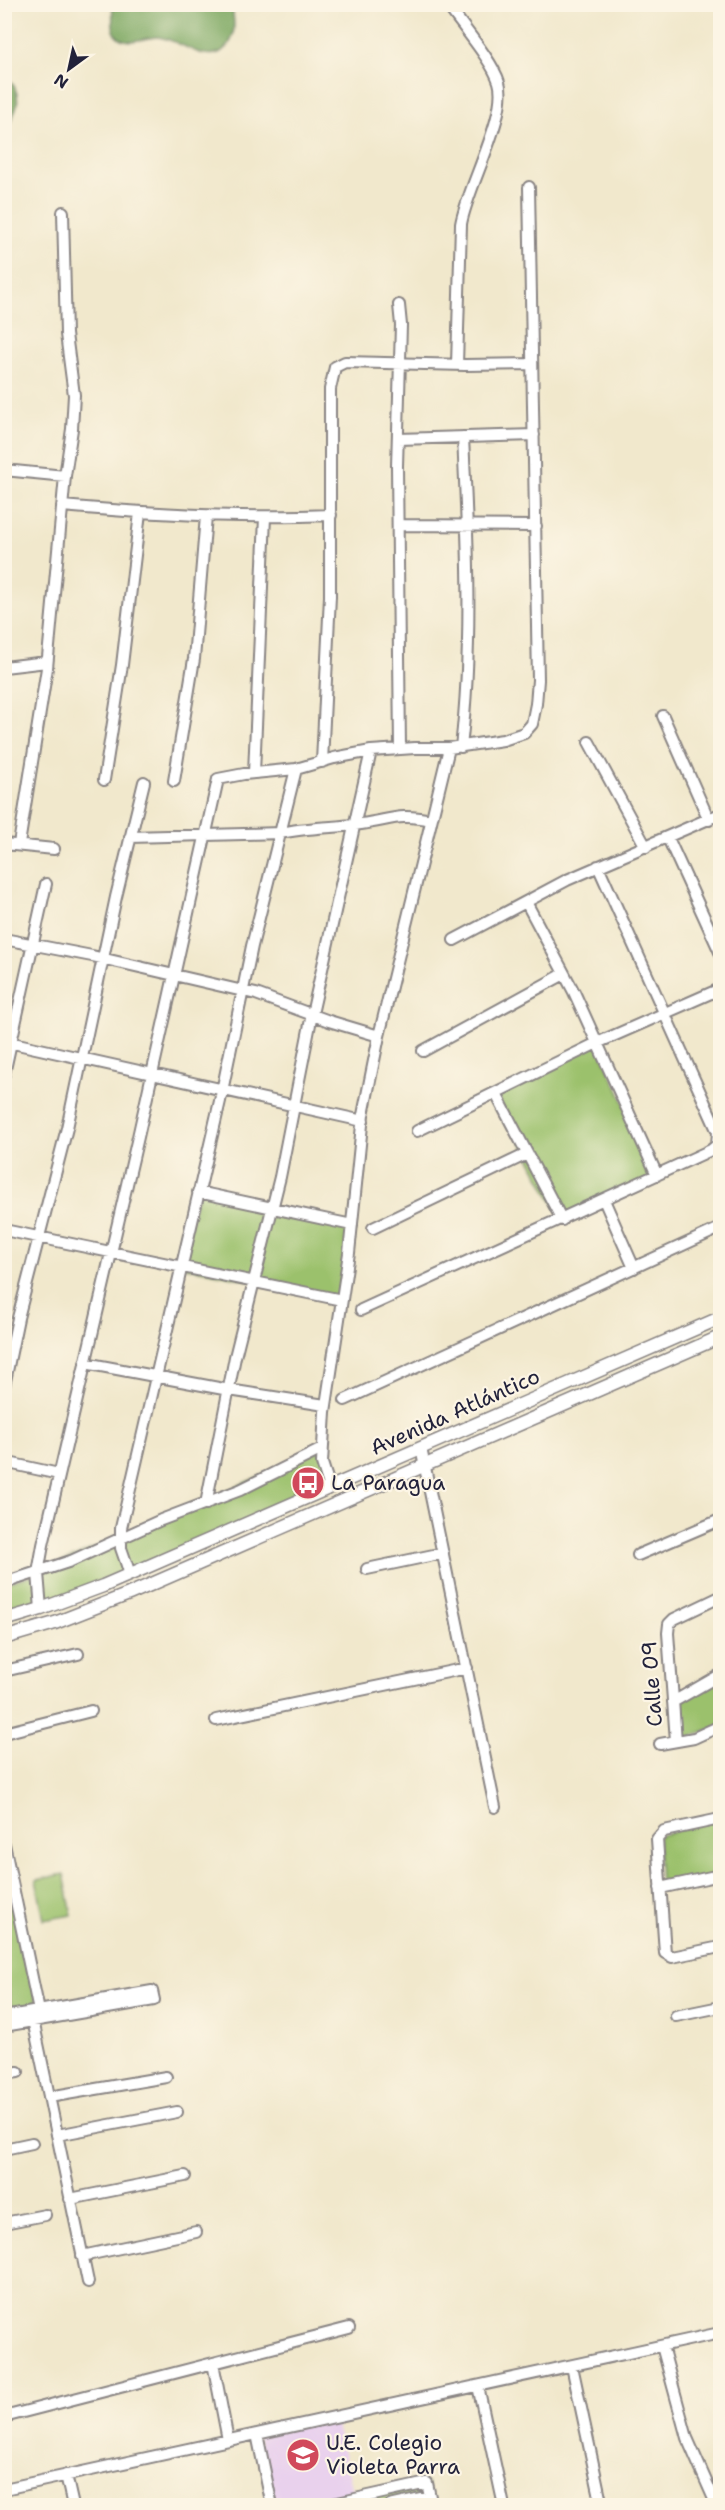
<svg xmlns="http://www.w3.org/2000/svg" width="725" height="2510" font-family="'Shantell Sans',sans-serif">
<rect width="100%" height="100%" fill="#fcf5e5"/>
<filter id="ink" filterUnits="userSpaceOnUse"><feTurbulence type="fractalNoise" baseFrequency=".0167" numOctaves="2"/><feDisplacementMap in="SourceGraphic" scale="12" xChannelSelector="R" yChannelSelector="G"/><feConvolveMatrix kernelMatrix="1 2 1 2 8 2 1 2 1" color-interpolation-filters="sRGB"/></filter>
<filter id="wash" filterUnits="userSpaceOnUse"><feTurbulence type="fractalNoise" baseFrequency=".008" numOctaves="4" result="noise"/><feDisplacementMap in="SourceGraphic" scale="24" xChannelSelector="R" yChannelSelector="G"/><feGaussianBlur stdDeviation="1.35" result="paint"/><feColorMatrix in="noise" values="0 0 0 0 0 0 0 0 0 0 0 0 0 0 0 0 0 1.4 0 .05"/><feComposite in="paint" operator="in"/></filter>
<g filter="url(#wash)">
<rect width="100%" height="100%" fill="#f1e8cc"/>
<path fill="#e9d1ed" d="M335,2417L355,2499L324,2505H272L257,2434Z"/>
<path fill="#9bc16c" stroke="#5e7254" stroke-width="1.5" d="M597,1043L657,1175L562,1220L496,1094Z
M198,1192L352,1225L342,1300L181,1266Z
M322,1449L330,1488L5,1620V1583L30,1576Z
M720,1675V1726L676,1741L673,1702Z
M720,1819V1875L660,1888L658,1836Z
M64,1874L72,1915L44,1920L36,1880Z
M15,1894L39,2011L13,2015L5,1974L4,1896Z
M427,2483L430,2497L390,2505L324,2506Z"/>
<path fill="#7ca760" stroke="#4f644e" stroke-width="1.5" d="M112,5H232C234,20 238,40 222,51C202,64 179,38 157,37C146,37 127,46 117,36C110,28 114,14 112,5Z
M5,75C27,95 16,111 5,133Z"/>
</g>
<g filter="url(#ink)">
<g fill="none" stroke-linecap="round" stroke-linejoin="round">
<g stroke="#8a8584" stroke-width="14">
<path id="minor" d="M447,4C461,25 492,60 499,82C509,113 467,188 461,224L457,365
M399,305L401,325L397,466L400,748
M398,439L534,435
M4,470L65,476
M62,506C152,514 241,519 331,515
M398,525L536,526
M4,667L47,662
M663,716L709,820
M589,742L646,847
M461,747C473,644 468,540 463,437
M322,762L330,596V389L335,367L345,362L465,365L532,364
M254,773L265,517
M104,780L122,665L140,513
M174,781L194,659L206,516
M130,837L281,833C307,827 334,828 361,824C392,820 398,813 431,820
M668,838L720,952
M4,844L54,849
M19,844L47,668L65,476L72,429L74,395L66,334L63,212
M526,902L574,992L657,1175
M4,939L92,956L256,994L329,1021L379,1036
M454,940L567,880L720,814
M4,1041L363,1121
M423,1051L564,974
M4,1074L46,884
M496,1094L562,1220
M417,1131L597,1043L720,989
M198,1192L352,1225
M604,1200L634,1268
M373,1228L527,1154
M4,1230L342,1300
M361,1310L711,1150L717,1145L718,1132L598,866
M85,1363L229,1390L325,1405
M4,1386L18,1318L67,1128L116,897L144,782
M345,1400L720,1228
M421,1448L495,1807
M4,1462L59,1474
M330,1488L322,1463L325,1412L349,1253L363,1115L379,1036L449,748
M206,1504L235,1357L280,1177L312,1014L371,751
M638,1555L720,1520
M367,1569L443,1553
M130,1574L121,1548V1528L220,1101L252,946L296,769
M4,1583L71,1561L161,1520L240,1490L322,1449
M41,1609L38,1573L43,1545L138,1137L218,779L244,774L296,769L334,758L371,751L415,748H449L503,740L524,733L532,724L536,704L538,680L529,187
M4,1671L78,1654
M673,1702L720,1675
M216,1720L467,1668
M4,1733L91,1711
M676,1741L668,1633L669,1624L674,1619L720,1597
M660,1744L694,1738L720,1726
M720,1819L664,1831L657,1839L665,1953L672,1957L720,1947
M4,1844L40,2016
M660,1888L720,1875
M676,2016L720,2007
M4,2017L152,1991L154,2000L4,2026
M33,2020L88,2282
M4,2074L18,2072
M49,2097L166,2077
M57,2135L177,2112
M4,2149L32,2143
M70,2199L185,2176
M4,2223L45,2215
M82,2256L196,2232
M662,2346L687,2438L717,2506
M213,2363L228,2440
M572,2366L602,2506
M478,2386L504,2506
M4,2417L349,2328
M257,2434L272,2506
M66,2475L73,2506
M4,2489L720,2333
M324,2506L427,2483L430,2497L390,2506"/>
</g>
<g stroke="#8a8584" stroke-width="15">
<path id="tertiary" d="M4,1620L41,1609L103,1586L720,1318
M4,1638L55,1623L129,1594L720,1337"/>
</g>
<use href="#minor" stroke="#fff" stroke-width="10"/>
<use href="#tertiary" stroke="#fff" stroke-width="12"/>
</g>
</g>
<defs>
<g id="bus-disc" transform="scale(1.725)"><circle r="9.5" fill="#d1495b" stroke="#fcf5e5"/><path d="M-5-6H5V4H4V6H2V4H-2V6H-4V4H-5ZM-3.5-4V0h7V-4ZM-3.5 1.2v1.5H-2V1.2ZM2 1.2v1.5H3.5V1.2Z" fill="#fff"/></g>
<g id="school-disc" transform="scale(1.725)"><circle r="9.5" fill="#d1495b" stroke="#fcf5e5"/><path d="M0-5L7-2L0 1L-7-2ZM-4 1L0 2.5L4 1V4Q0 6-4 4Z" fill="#fff"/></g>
</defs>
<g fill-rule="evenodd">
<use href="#bus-disc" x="308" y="1483"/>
<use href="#school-disc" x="303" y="2455"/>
</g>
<g text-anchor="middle" stroke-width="4.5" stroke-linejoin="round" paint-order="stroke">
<g font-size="21" fill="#22223b" stroke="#fcf5e5">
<text transform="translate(455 1412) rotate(-24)" y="7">Avenida Atlántico</text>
<text transform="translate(652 1684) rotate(-94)" y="7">Calle 09</text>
</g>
<g font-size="21" fill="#22223b" stroke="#fcf5e5" text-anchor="start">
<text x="331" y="1490">La Paragua</text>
<text x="326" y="2450">U.E. Colegio<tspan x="326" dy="24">Violeta Parra</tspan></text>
</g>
</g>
<rect width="725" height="2510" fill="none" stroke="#fcf5e5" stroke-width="24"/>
<g transform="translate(69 69) rotate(213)" stroke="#fcf5e5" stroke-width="4.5" paint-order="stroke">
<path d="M0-4.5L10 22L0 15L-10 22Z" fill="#22223b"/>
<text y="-9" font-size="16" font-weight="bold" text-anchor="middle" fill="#22223b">N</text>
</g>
</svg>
